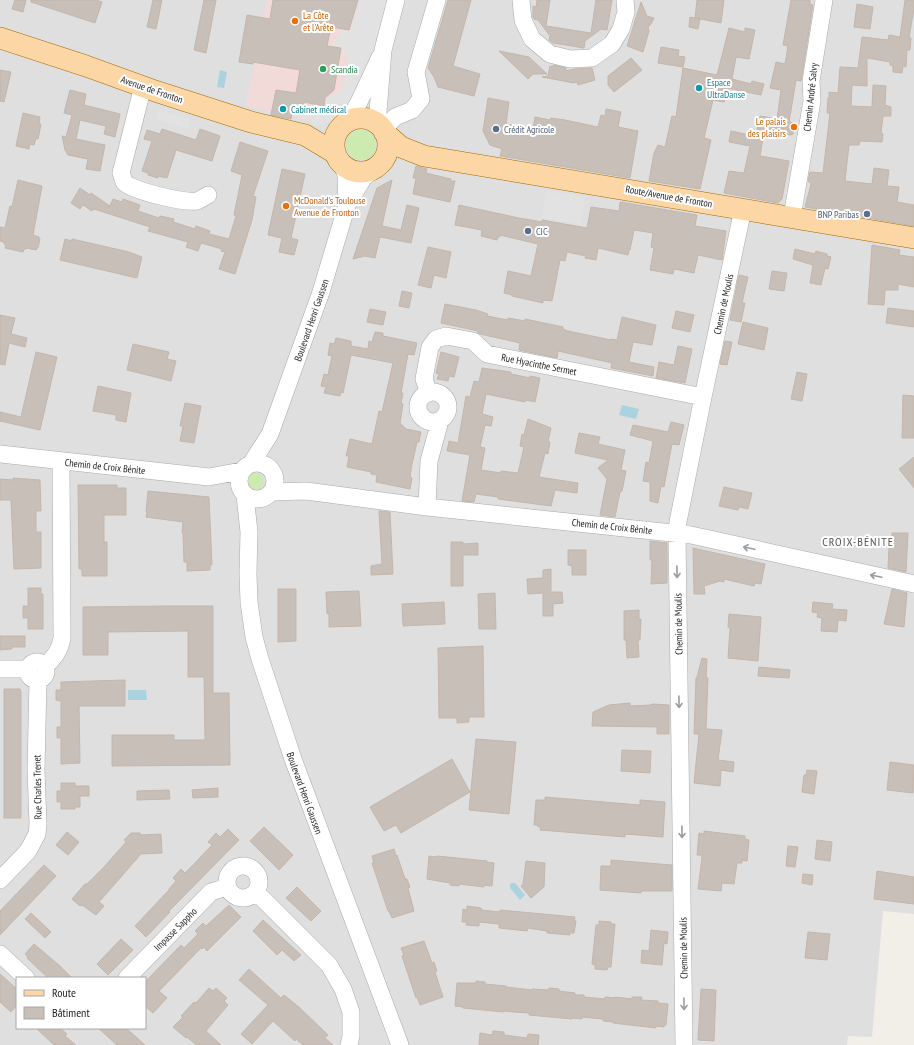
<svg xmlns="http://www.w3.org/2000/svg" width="914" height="1045" font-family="'PT Sans Narrow',sans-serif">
<rect width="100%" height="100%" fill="#f2efe9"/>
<path fill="#e0dfdf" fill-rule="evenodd" d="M0,0H914V914L883,911L872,1037L848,1036L847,1045H0ZM17,978H145V1028H17Z"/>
<path fill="#f2dad9" d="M267,0H388L375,54L323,124L246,106Z"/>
<path fill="#cdebb0" d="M346 145a15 15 0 1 1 30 0a15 15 0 1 1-30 0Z
M248 481a8 8 0 1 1 16 0a8 8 0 1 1-16 0Z"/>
<path fill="#e2e2e2" d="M359,0H386L373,54L357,91L339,119L325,125H314L308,119L294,113L295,105L304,106L307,104L325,107L327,96H334L342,90L349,57L342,56L343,47L331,45L341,35L339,30L351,31L354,15L356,13Z
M159,110L191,120L188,129L156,119Z
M546,191L585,197L580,224L542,218Z"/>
<path fill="#aad3df" d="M220,70L227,72L224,88L217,87Z
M622,405L639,409L636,419L619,415Z
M128,690H146L147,700H128Z
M511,883H515L525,895L520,900L510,888V885Z"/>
<path fill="#c7bfb8" stroke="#c4b6ab" d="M15,0H26L23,12L12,9Z
M31,0H96L102,2L95,23L31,2Z
M153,0H162L156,29L147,27Z
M204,0H216L206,53L194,50Z
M273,0H358L349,30L331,27L327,46L341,48L334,90L325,98L324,106L304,102V105L294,103L291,119L271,115L276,90L296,93L300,70L253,62V64L239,62L247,15L270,19Z
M448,0H471L453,66L480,74L474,96L438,87L434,77L428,68Z
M537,0H550L546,26L591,33L596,0H612L607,30L601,29L585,41L584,48L553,43L549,40L550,36L538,20L534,19L533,17V6L536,7Z
M697,0H724L721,23L695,18Z
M791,0H810V4L813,5L801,81L796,80L789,122L795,123L793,134L791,135L757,130L760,116L777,119L781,90L770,88L776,62L785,64L788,46L783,45Z
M905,0H914V8L909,38H911L910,50H907L906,67L903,66L902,73L893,72V66L890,65V62L867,58V86L852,85L851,106L872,107L873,85L886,86L885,105L891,107V116H883L881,133L883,134L882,142L860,141L859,145H849L845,181L872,184L874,168L889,170L887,186L899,187L897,202L914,205V226L805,207L811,184L808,181L810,172L823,173L830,113H827L828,98H829V92L838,93L840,67L858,68L862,37L888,40L889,35L900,37Z
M641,2L647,16L654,18L651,24L648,27L649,31L643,52L627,46Z
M857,4L873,7L870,29L854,27Z
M690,17L700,19L698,29L689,27Z
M729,28L745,32V28L755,30L749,59L736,57L732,79L751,84L752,81L764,84L761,95L727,88L724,102L713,100L704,138L711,140L700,189L649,181L654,153L658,145L665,147L672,116L676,117L683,68L717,75Z
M661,47L679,50L678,56L685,57L683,67L658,63Z
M499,51L529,57L547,74H533L528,79Z
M631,58L642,70L614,92L608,85V76Z
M553,65L566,68L565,71L575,69L592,68L595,80L578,85L577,82L574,83L542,77L548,76L550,66L553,67Z
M0,70L11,72L4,102L0,101Z
M70,90L86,94L84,105L120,114L115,137L104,134L106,126L80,120L76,139L105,145L100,171L86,169L88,159L68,155L65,150L62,136L66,137L72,115L64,113Z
M488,98L509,102L506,124L533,129L535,117L550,120L551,118L565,120L598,127L601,115L605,116L606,109L621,112L618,127L638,131L630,178L500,156L502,149L490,145L483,131Z
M23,113L40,117L39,124H41L38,139L36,138L34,145L30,144L29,149L16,146Z
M162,129L196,140L200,129L220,136L212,161L176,150L167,178L158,176V178L148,175V173L142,171L152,141L144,139L147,130L160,134Z
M731,131L763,138L760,156L789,161L782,199L778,203L724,193L729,171L744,173L750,146L729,142Z
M240,142L268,151L253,196L256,197L252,220L235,274L219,269L225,252L221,251L222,249L201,243L198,251L186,247L188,242L148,231L150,227L94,209L92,211L83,205L80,209L71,203L80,188L90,195L91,193L110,206L113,199L122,202L123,199L140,205L138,211L159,218L160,216L174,219L173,222L195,229L196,226L210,231L209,234L229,239L236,216L234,215L242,175L231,171Z
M416,166L427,169L426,173L451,179L450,181H455L450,202L413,194L416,178H413Z
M282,169L305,174L291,238L298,240L294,255L279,252L282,238L268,235Z
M18,180L42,186L33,235L39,237V239H40L38,248H37L36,250L27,248L26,249H24L23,252L5,248L6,245L4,244V242L0,241V227L5,228L10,206L12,207Z
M392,180L382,226L401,230L407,205L419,208L411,243L380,237L375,258L365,256L353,259L377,188Z
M620,202L697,215L695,226L726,231L722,260L698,255L694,273L674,269L673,274L650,270L654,248L651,247L653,233L634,230L630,250H629L628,255L598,248L596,260L585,258L586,256L567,252L565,261L560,260L552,301L543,300V303L512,296V295L504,293L508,271L531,276L538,244L500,235V237H498L497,240L481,236L482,230L455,225L459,205L519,218L542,222V220L587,228L591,207L619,211Z
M65,239L72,241V239L129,252L142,257L137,278L60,260Z
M872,245L900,250L899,255L914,257V287L898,284V290H885L884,305L868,304Z
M428,247L451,252L446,278L434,275L431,288L418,285Z
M795,249L815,254L816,251L827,254V256L831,257L828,269L825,268L821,285L810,283L813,265L793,259Z
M772,271L787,273L784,291L769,289Z
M739,275L748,277L742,303H745L741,322L730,320Z
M402,291L412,293L409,308L399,306Z
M445,304L476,310L488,314L487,316L508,320V318L525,321V319L558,326L563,327V329L568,331L611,340V339L617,340L622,317L656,325L652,345L633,342L629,362L654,367L653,376L611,368L612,363L558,351L557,358L519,350L520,343L480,334L478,333V331L441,323Z
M888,308L914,311V327L886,323Z
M370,309L386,312L383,325L367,322Z
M676,311L694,315L690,332L672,328Z
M0,315L15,318L11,334L27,338L25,347L9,343L5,365L0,364Z
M743,322L768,328L764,350L738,344Z
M375,332L383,333V336L417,343L414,355L408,354L401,393H403L401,403L403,404L400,423L406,429L421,432L419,442H417L412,464L410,477L412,478L410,489L376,482L377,475L371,474V472L347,467L349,456H346L350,439L372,444L379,411L382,412L393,363L351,355L343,393L341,392L340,396L324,393L326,387L321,386L324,374L328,375L332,356L328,355L330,343L334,344L336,338L351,341V346L368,349L369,341L372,342Z
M725,341L732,342L727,365L720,364Z
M133,344L169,352L167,359L176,361L171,381L127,370Z
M678,346L692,349L685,383L656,378L659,362L674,365Z
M36,352L57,357L40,430L0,421V412L21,417Z
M441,352L459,357L454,377L449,376L448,381L437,379L439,374L436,373Z
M482,368L511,372V374L530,378V376L540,378L535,402L526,400L525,402L486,394L482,414L493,417L491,426L485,425L480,447L485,448L481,470L501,473V471L518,473L524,447L520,446L522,434L524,435L528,419L551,428L548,442H550L548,454L545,453L539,477L578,483L577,493L555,490L551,506L498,499V497L476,494L474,502L462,501L470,455L447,451L449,441L458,443L466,396L470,397L474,381L479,382Z
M797,372L807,374L802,401L791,399Z
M98,386L131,393L126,422L116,420V415L93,411Z
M903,395L914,396V438H902Z
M185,403L201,406L194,443L180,441L183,426H180Z
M671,422L684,425L679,445L672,444L664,487L661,486L658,503L650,501V482L643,481L646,462L649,463L653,441L630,435L633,425L668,432Z
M579,433L600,437L598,444L625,450L621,470L626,471L622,491L620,492L615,517L600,515L607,479L598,468L608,460L575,453Z
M914,457V488L899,469Z
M13,478L40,480L41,511H36V532H41V568L14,569L11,500H0V479L13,480Z
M78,485H117V488H126V515H104V542H107V576H82V569H79Z
M724,487L752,493L748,509L739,507L738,510L719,506Z
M148,491L209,497L212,565H210V570L187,571V562H184L183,533H182L183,522L146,517L147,512H146Z
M379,511L390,512L393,574L371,575V566L382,564Z
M892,533H908L906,572L888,568L889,547L892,548Z
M650,541L667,543V583L651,584L652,560H650Z
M451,542H463V544L478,543V555H463V586H451Z
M693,548L765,564L761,584L755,583L754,586L724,579V582L720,581L704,586L705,594H694Z
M568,550H586V575H572V566L568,565Z
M551,569V592H562L563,603L553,604V616H543V593L528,594L527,579L543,578V570Z
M28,588H41V594H43V629H28V618H23V606H28Z
M278,589H296V641L278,642Z
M892,589L907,593L904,627L884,624Z
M359,591L361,626L329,627V613L327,614L326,592Z
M495,593L496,629H479L478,594Z
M444,602L445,624L403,626L402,604Z
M813,602L833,604L832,609L847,610L846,621L838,620L837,632L821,631L822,618L817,617L818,613L812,612Z
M165,606H213V693H229L230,765L112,766V735H174V740H205L204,677H188V631L108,632V655H83V607Z
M639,610V619H641L640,640H638L639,657L627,658L626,640H624V611Z
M729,614L761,617L758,661L728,658L730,628L728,627Z
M0,636H25V647H12V649L0,650Z
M483,646L484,717H469V722L457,723V718H439L438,648Z
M702,658L707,659L706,678H708L706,729L722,730L718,760L734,762L733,772L721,770L720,786L694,783L699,734H694L696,678L697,677Z
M759,667L790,670L789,678L758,676Z
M125,680V706H79L80,763L61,764V738H57V727H61V701L56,700V690H61V682Z
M4,689H20L21,692V818H4Z
M630,703V706L651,705L652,704L669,705V734H657V727L592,726L593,712L609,705Z
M476,739L516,742L509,814L469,810Z
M622,750L651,751L650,773L621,771Z
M452,759L470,792L401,833L396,825L384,831L370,807Z
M890,762L914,765L913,793L887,790Z
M807,770L817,771L814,794L802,792L804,775H806Z
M61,783H75V786H89V796H80V807H75V809H61V802H57V791H61Z
M218,788V797L193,798L192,790Z
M169,790L170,799L137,800V791Z
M545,797L640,805V800L665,802L663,837L625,834V837L540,830L541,827H538V825H534L536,800H545Z
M264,827L293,855L279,870L250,841Z
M228,829L239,840L169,911L170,912L146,937L135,926L169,890V889L176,881L173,878L181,869L185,873L193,865L212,845L208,842L216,833L220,837Z
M704,831L745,836V839L749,840L747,861L742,860V863H737L734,884L722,883L721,891L698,889L702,858L701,855H697L699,833L704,834Z
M67,832L79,842L68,855L56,845Z
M131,833H140L141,835L161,834L162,853L141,854L99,902L104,906L96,915L82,905L80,906L72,899L85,884H87L104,867L126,842L124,840Z
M817,840L832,842L830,861L815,859Z
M788,846L798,847L795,867L786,866Z
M394,849L396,856L397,855L405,879H407L410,887L408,888L414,911L392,918L389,911H388L372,863H374L372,856Z
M429,856L436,857L437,856L487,861V862L494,863L492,886L484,885V887L459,884V886L450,885V883L427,879Z
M611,860L672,865V891H641V893L600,890L601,866H611Z
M526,861L545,863L544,887L531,898L521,886L523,884Z
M44,865L56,876L0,935V911Z
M877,871L914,877V904L874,899Z
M803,874L813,875L812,885L802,883Z
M297,887L321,911L311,921L286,898Z
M229,905L241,917L207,951L204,947L202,949L201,948L159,991L167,998L153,1013L145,1006V982L181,945L184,948L198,934L195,931L203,923L206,926Z
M467,906L481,908V910L500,912V910L575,917L574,921H576L574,933H570V935L547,933V931L528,928L527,931L499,928V924L479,922V926L466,925L467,922H462L463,909L467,910Z
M31,913L51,932L45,938L25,919Z
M263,920L301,955L294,961L282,950L277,955L253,931Z
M599,921L611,922V924H615L611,967H608L607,970L595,969V965L592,964L596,925H599Z
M651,930L668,932L667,944L664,943L662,965L641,963L642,950L649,951Z
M808,932L830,934L827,960L805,958Z
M121,939L133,950L108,975L97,964Z
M424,941L432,963L434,962L437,971L435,972L443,997L420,1005L417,997L416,998L402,956L404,955L401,948Z
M34,944L60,966L72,978H48L27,958L28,957L25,954Z
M249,969L281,998L284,995L300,1008L328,1035L325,1038L333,1045H303L296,1039L295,1041L273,1021L252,1044L241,1034L268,1005L239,980Z
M0,974L17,989V1005L11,1012L0,1002Z
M476,981L485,982V984L506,986V987L532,990V989L549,990V988L559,989V991L575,993V995H584V997L605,999V997L615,998V997L632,999V997H642L641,1000L658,1001V1003L668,1004L666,1025H664V1027L656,1026V1028L613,1023V1022L603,1021V1019L582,1017V1019L573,1018L572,1019L529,1015V1013L513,1012L504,1011L503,1012L463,1008V1007L455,1006L457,983H476Z
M209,988L213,991L216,988L227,998L224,1001L228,1005L206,1031L221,1045H196L187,1037L186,1038L173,1027L183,1017L181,1016L194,1002L196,1003Z
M701,989L716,990L714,1041L698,1040Z
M36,1028H60L67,1034L65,1036L76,1045H54Z
M98,1028H126L145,1045H117Z
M493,1031L504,1032V1035L527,1038L528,1034L539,1035L538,1045H479L480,1033L492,1035Z"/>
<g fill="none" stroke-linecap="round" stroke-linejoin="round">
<g stroke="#a9a9a9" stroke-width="18">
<path id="minor" d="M521,0L523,20L532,39L550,54L570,59L592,58L612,44L621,29L626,12L625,0
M143,86L121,173C122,175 123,179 124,182C132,191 184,203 197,201C200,200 204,197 208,195
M421,99L416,72L437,0
M347,123L359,102L380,57
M377,124L383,50L396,0
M383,130L395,117L412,110L421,99
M342,165L346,174L347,204
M792,217L812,101L811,81L824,0
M418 407a15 15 0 1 1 30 0a15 15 0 1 1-30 0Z
M429,393L424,379L430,347L436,339L446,336L473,341L487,354L703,397
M0,454L209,477L241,471
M239 481a18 18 0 1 1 36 0a18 18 0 1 1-36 0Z
M251,464L270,434L321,292L347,205L364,177L373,170
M272,492L306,491L427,507L691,535L914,584
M245,495L249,532L248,574L249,602L254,637L260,659L293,759L400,1045
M427,507L429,461L440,421
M28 671a9 9 0 1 1 18 0a9 9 0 1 1-18 0Z
M45,667C54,657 60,651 62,638L61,461
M0,669H29
M227 882a16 16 0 1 1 32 0a16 16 0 1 1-32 0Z
M0,880L28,851L37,834L38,824L36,770L38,680
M256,892L329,965L343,989L351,1012V1036L349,1045
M0,954L26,978
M127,978L211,892L227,887
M684,1045L677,533L678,522L703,397L743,209"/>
</g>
<g stroke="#a06b00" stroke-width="22">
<path id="major" d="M0,38L86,66L155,91L251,122L305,135L335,153
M334 145a27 27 0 1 1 54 0a27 27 0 1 1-54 0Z
M384,132L401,147L424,156L914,238"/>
</g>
<use href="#minor" stroke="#fff" stroke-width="17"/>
<use href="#major" stroke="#fcd6a4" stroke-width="21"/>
</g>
<defs><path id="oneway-shaft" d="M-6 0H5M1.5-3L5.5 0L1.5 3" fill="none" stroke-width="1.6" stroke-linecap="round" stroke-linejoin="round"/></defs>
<g stroke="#9c9c9c">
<use href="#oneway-shaft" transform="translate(749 548) rotate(-168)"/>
<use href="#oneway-shaft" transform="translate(677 572) rotate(89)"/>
<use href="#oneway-shaft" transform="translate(876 576) rotate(-168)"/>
<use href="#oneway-shaft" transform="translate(679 702) rotate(89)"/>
<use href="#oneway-shaft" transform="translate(682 832) rotate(89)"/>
<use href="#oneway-shaft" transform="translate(684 1004) rotate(89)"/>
</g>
<g fill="#e8710a" stroke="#fff" stroke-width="1.5">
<circle cx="295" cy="21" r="4"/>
<circle cx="794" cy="127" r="4"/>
<circle cx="286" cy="206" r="4"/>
</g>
<circle fill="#2e9e5b" stroke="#fff" stroke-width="1.5" cx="323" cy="69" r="4"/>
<g fill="#0f9aa8" stroke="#fff" stroke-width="1.5">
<circle cx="699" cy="88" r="4"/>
<circle cx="283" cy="109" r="4"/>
</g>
<g fill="#5c6f8a" stroke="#fff" stroke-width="1.5">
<circle cx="496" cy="129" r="4"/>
<circle cx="867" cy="214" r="4"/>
<circle cx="528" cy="231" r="4"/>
</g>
<g text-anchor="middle" stroke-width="4" stroke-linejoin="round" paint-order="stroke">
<g font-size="10" fill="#c56008" stroke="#fff" text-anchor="start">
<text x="303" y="19">La Côte<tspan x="303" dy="12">et l'Arête</tspan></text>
<text x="786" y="125" text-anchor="end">Le palais<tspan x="786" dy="12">des plaisirs</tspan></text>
<text x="294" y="204">McDonald's Toulouse<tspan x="294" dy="12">Avenue de Fronton</tspan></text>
</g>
<g font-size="10" fill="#27864d" stroke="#fff" text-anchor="start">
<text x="331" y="73">Scandia</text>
</g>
<g font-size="10" fill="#0d838f" stroke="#fff" text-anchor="start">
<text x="707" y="86">Espace<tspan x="707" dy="12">UltraDanse</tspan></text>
<text x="291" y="113">Cabinet médical</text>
</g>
<g font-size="10" fill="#222" stroke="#fff">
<text transform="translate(152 89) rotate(19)" y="4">Avenue de Fronton</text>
<text transform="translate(810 97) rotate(-84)" y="4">Chemin André Salvy</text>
<text transform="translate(669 196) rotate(10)" y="4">Route/Avenue de Fronton</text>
<text transform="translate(723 304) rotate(-78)" y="4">Chemin de Moulis</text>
<text transform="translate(311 320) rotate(-71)" y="4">Boulevard Henri Gaussen</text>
<text transform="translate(539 364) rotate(11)" y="4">Rue Hyacinthe Sermet</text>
<text transform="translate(105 466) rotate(6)" y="4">Chemin de Croix Bénite</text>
<text transform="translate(612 526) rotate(6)" y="4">Chemin de Croix Bénite</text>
<text transform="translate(678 624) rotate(-91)" y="4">Chemin de Moulis</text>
<text transform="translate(37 787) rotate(-91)" y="4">Rue Charles Trenet</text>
<text transform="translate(305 793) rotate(70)" y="4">Boulevard Henri Gaussen</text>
<text transform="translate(175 929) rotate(-45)" y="4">Impasse Sappho</text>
<text transform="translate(683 948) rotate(-91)" y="4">Chemin de Moulis</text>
</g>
<g font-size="10" fill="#4e5e75" stroke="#fff" text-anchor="start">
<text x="504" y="133">Crédit Agricole</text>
<text x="859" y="218" text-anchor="end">BNP Paribas</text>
<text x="536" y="235">CIC</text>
</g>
<g font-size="12" letter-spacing="1" fill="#555" stroke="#fff">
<text x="858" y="546">CROIX-BÉNITE</text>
</g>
</g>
<rect x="16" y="977" width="130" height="52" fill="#ffffff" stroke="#a7a7a7"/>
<rect x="24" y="990" width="20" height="6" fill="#fcd6a4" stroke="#a7a7a7"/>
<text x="52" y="997" font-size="12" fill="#222222">Route</text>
<rect x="24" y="1007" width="20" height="12" fill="#c7bfb8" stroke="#a7a7a7"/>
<text x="52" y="1017" font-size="12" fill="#222222">Bâtiment</text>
</svg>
